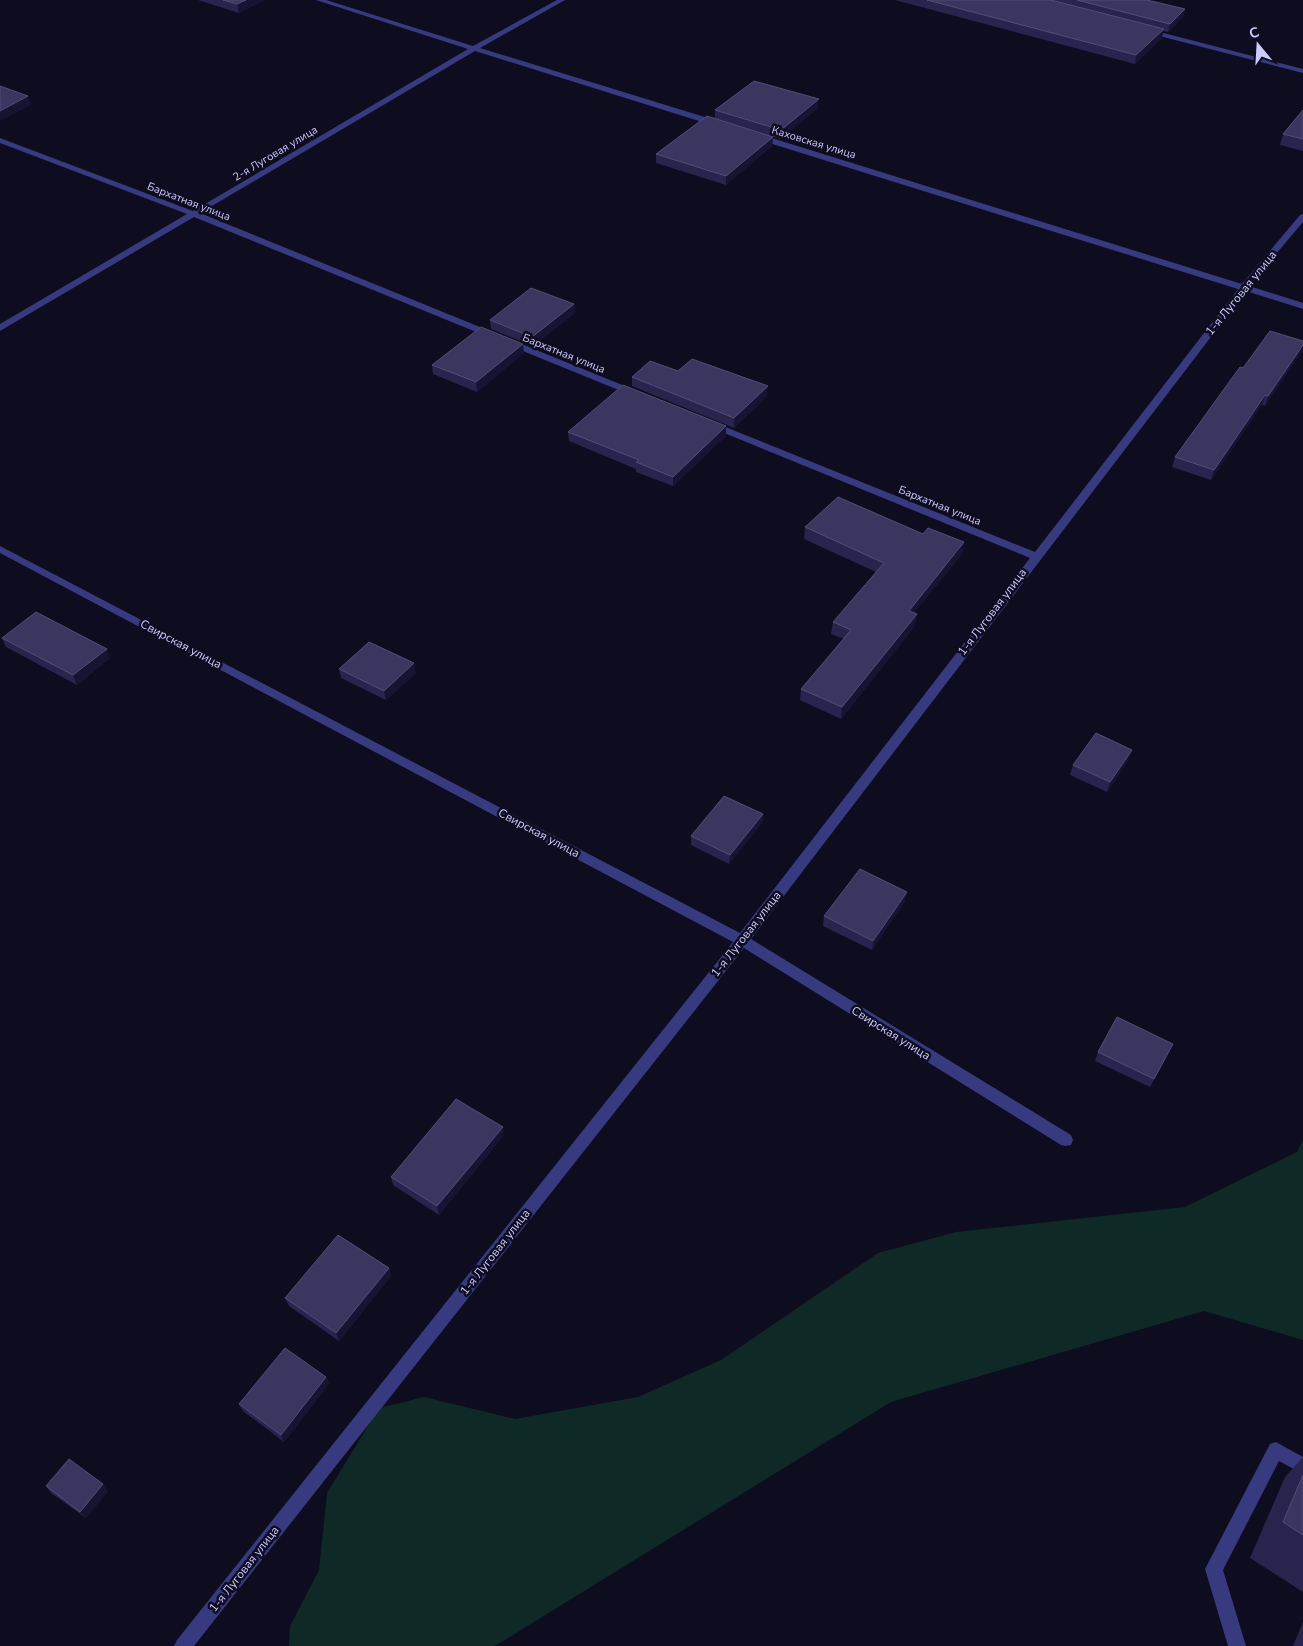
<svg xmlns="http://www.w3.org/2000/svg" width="1303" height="1646" font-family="'Nunito Sans',sans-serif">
<rect width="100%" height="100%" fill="#0e0c1f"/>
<path fill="#0f2926" d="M1303,1140V1340L1204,1311L891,1402L495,1646H289L290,1626L319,1570L327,1493L379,1408L424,1397L515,1419L638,1397L721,1360L878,1253L956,1232L1185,1207L1297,1152Z"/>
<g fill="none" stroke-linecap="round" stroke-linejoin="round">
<path fill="#373a7e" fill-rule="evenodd" d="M1276,1442L1303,1457V1474L1279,1461L1223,1570L1246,1646H1228L1205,1569L1270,1444Z"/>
<path fill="#373a7e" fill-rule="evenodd" d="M316,0H326L473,46L557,0H565L480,48L721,122V126H715L475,51L200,213L637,391V395H631L194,217L0,331V324L187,214L0,143V138L193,211L468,49Z
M1144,28L1303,69V73L1144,32Z
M753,134H759L1242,284L1300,215L1303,214V222L1249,286L1303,303V309L1246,291L751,939L1071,1135L1073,1140L1071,1145L1066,1146L1061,1145L744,948L194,1646H174L177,1640L733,942L0,553V546L740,933L1030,558L707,426V422H713L1035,552L1238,289L753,138Z"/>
</g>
<path fill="#29244d" d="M198,0H264L239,13Z
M895,0H1147L1185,9L1183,17L1168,32L1163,31L1162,38L1135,64Z
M818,108L780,139L715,119V110Z
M1303,110V151L1280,145L1283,134Z
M773,137L772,146L726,185L656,163V154Z
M574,304L575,313L533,346L491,329L490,320Z
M1302,351L1265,406L1262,405L1211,480L1172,467L1175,457L1243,368Z
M524,353L477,392L433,374L432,365Z
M632,377L767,396L734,428L632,386Z
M726,426V436L673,486L636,472V469L569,441L568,432Z
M805,527L923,534L964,542L962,554L914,613L915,626L841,719L800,700L801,689L844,639L831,634L833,622L876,572L804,539Z
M2,638L110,658L77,685L6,647Z
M339,669L416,673L386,700L341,678Z
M1129,759L1107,792L1070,775L1073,765Z
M763,814L762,823L729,864L691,845V836Z
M905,901L872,950L823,926L824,916Z
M1098,1052H1169L1150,1087L1095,1061Z
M504,1135L439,1215L393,1185L391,1177Z
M389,1268L391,1276L339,1341L289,1306L285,1298Z
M326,1377L329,1384L284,1442L243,1411L239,1404Z
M1303,1457V1592L1250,1558L1285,1477Z
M46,1486L108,1491L86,1518L51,1493Z
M1303,1622V1646H1293Z"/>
<path fill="#171333" d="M246,0H264L239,13L237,4Z
M1185,9L1183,17L1168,32L1170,24Z
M1164,29L1162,38L1135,64L1136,55Z
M28,96L31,105L0,121V111Z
M819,99L818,108L780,139L781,130Z
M773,137L772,146L726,185V176Z
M574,304L575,313L533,346L532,337Z
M523,344L524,353L477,392L476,382Z
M1303,345L1302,351L1265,406L1268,396Z
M768,386L767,396L734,428V418Z
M1265,395L1262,405L1211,480L1214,470Z
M726,426V436L673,486V477Z
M964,542L962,554L907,622L909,611Z
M917,614L915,626L841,719L842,707Z
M107,649L110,658L77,685L73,675Z
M414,663L416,673L386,700L384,691Z
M1132,750L1129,759L1107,792L1110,782Z
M763,814L762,823L729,864L730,855Z
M907,892L905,901L872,950L873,941Z
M503,1127L504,1135L439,1215L437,1206Z
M389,1268L391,1276L339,1341L336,1333Z
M326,1377L329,1384L284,1442L281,1435Z
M103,1484L108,1491L86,1518L80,1512Z"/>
<path fill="#3b3660" stroke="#524d79" d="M223,0H246L237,4Z
M927,0H1051L1164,29L1136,55Z
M1077,0H1147L1185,9L1170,24Z
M754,81L819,99L781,130L715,110Z
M0,86L28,96L0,111Z
M1303,110V139L1283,134Z
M707,116L773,137L726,176L656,154Z
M531,288L574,304L532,337L490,320Z
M481,327L523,344L476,382L432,365Z
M1270,331L1303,341V345L1268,396L1265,395L1214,470L1175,457L1240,367L1243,368Z
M692,359L768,386L734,418L632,377L650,361L678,371Z
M623,385L726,426L673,477L636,462L639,460L568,432Z
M838,497L923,534L928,528L964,542L909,611L917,614L842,707L801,689L851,630L833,622L884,563L805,527Z
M36,612L107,649L73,675L2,638Z
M369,642L414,663L384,691L339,669Z
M1096,733L1132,750L1110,782L1073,765Z
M724,796L763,814L730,855L691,836Z
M860,869L907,892L873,941L824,916Z
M1117,1017L1173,1044L1154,1079L1098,1052Z
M456,1099L503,1127L437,1206L391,1177Z
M338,1235L389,1268L336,1333L285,1298Z
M285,1348L326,1377L281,1435L239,1404Z
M69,1459L103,1484L80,1512L46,1486Z
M1303,1475V1535L1283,1522Z"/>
<g text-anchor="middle" stroke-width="5" stroke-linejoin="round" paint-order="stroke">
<g font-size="11" fill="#cccaff" stroke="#0e0c1f">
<text transform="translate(814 142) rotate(17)" y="4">Каховская улица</text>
<text transform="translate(275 153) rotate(-31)" y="4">2-я Луговая улица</text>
<text transform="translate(189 201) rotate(21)" y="4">Бархатная улица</text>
<text transform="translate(564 353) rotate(22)" y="4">Бархатная улица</text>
<text transform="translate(940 505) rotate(22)" y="4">Бархатная улица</text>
</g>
<g font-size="12" fill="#cccaff" stroke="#0e0c1f">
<text transform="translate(1241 293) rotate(-51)" y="4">1-я Луговая улица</text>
<text transform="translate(992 612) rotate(-53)" y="4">1-я Луговая улица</text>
<text transform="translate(181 644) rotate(28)" y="4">Свирская улица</text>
<text transform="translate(539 833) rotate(28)" y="4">Свирская улица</text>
<text transform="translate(746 934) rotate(-52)" y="4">1-я Луговая улица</text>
<text transform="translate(891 1033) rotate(32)" y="4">Свирская улица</text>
<text transform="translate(495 1252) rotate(-52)" y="4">1-я Луговая улица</text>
<text transform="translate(244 1569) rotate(-52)" y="4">1-я Луговая улица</text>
</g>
</g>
<g transform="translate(1258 45) rotate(342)" stroke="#0e0c1f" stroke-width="4" paint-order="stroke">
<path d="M0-4L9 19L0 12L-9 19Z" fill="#cccaff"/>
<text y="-8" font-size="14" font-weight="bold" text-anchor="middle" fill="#cccaff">С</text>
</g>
</svg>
